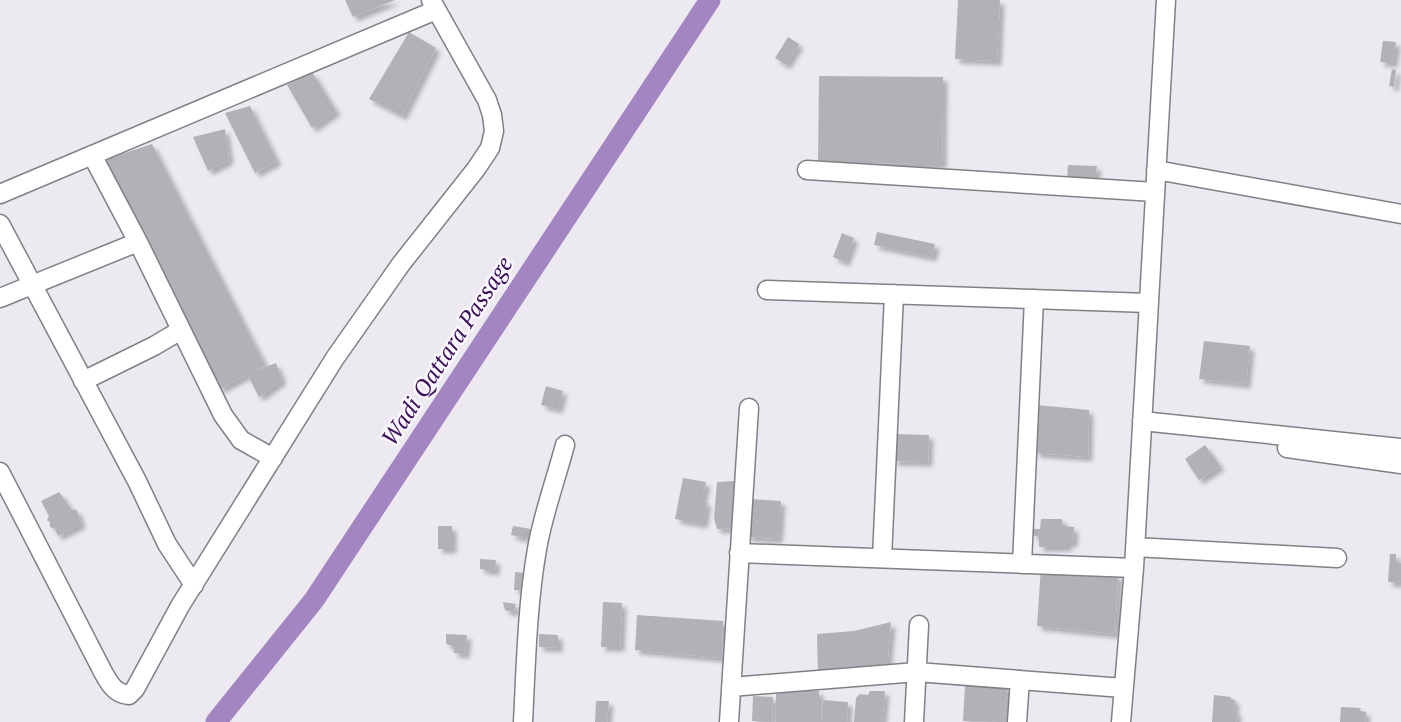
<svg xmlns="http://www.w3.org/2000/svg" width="1401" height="722" font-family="'PT Serif',serif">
<defs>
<filter id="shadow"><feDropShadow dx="4.5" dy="4.5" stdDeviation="2" flood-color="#0004"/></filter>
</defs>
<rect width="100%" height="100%" fill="#ede9f1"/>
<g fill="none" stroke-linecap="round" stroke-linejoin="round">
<path stroke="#a385c1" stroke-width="21" d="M216,722L314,600L710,0"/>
</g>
<path fill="#b4b0b8" filter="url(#shadow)" d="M345,0H395L353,17Z
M958,0H1000L997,61L955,59Z
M409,32L436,48L402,116L369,99Z
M788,37L799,44L786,65L775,58Z
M1383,41L1396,42L1393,63L1380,62Z
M1392,69L1396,70L1394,87L1389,86Z
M312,72L336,111L312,128L287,85Z
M819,76L943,77L942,164L818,163Z
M250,106L277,161L255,173L225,113Z
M225,129L229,160L208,171L193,137Z
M152,144L265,365L220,389L104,160Z
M1068,165L1097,166L1095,180L1067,179Z
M877,232L935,244L932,257L874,245Z
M842,233L854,238L845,262L833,257Z
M1204,341L1250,346L1246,384L1199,379Z
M276,363L282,380L259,397L247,374Z
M546,386L563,391L558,409L541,405Z
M1037,405L1089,410L1088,457L1035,453Z
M895,434L929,435L928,462L893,461Z
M1205,445L1220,466L1199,480L1185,459Z
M683,478L706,482L702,501L707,502L703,524L675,519Z
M735,481L732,528L717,529L714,518L717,482Z
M59,492L72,510H77L81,524L58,536L55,529L50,527V522L47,520L49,516L41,501Z
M750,499L781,501L778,539L747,537Z
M1041,519H1062L1063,526L1074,527L1073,542L1067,543V547H1039V537L1032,535L1033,529H1040Z
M438,526H452V549H438Z
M513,526L531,529L530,539L511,535Z
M1390,554H1396V562L1401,563V583L1388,582Z
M480,559L496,560L495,571L480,569Z
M1041,567L1118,575L1115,634L1037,626Z
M515,572L527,573L526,591L514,590Z
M503,602L516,604L514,612L505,610Z
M603,602L622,603L620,647H601Z
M637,615L723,621L722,658L635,650Z
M891,622L887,670L851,667L818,674L817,634L854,631Z
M446,634L467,635L465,654L454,653L453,646L446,644Z
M539,634L558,635V648L539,647Z
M965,685L1008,686L1003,722L963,721Z
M776,691H819V722H776Z
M870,691H885L882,722H854L856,698L860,694L868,695Z
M1214,695L1231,697V699L1235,700L1234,712H1237L1236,722H1212Z
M753,696L773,697L772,722L752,721Z
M823,700L848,702L847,722H821Z
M596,701H609L607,722H595Z
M1341,707L1361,708L1360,711L1366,712L1365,722H1340Z"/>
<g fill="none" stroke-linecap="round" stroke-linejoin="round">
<g stroke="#827f86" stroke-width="21">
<path id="minor" d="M92,155L138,242L223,415L241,440L273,458
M807,170L1155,192
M1156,170L1401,214
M0,194L436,10
M0,224L137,481L167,544L194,585
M767,290L1149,303
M0,298L138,242
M83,381L154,346L181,330
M1142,421L1401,448
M1287,448L1401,464
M0,472L103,672C109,683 115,694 129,695L135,689L180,606L335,358L401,264L476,169L490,148L494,131L492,115L487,100L431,0
M1135,547L1337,558
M739,553L1134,568
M882,558L894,294
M1022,564L1034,299
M731,687L917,672L1123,688
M523,722C526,664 527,607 537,549C543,514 556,479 565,445
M729,722L749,408
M914,722L919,625
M1017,722L1020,680
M1121,722L1134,568L1166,0"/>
</g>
<use href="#minor" stroke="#fff" stroke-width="18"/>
</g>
<g text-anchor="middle" stroke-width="5" stroke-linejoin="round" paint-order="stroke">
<g font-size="23" font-style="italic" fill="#3b1059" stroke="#faf6fe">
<text transform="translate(447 351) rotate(-57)" y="8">Wadi Qattara Passage</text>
</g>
</g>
</svg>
